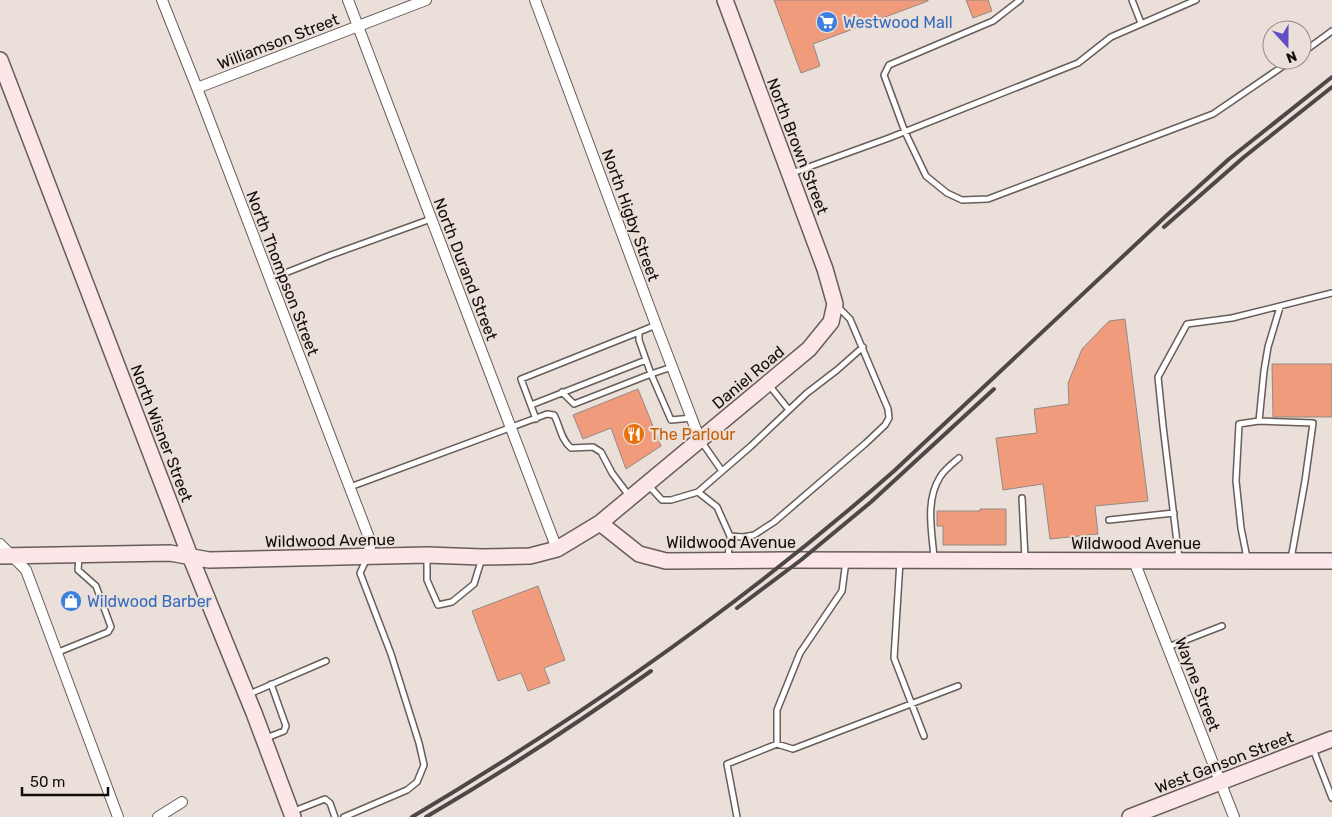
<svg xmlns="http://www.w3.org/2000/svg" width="1332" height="817" font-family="Rubik,sans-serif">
<rect width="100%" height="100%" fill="#ebdfda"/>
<path fill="#f09c7c" stroke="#948984" d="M774,0H928V1L813,44L820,66L801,73Z
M966,0H988L992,11L973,18Z
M1125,319L1148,501L1095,506L1098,534L1050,539L1043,484L1003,490L996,438L1037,433L1034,409L1069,404L1068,383L1082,349L1109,321Z
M1272,364H1332V417H1273Z
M638,389L661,446L626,469L611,428L583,439L573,415Z
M980,509H1006V545H943V526H937V511H980Z
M538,586L565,660L544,668L550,683L528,691L521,673L498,681L472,611Z"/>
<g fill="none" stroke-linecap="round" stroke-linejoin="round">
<g stroke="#675d59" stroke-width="8">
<path id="lane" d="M1020,0L993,21L889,65L884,75L905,132L926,176L947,193L962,200L988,199L1213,114L1292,60
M1132,0L1141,23
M1302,53L1332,31
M792,173L889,138L1078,63L1111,37L1196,0
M270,279L331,255L431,219
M672,367L651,374L671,420L692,418
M769,385L789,410
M562,392L574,404L651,374L639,340V332L656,325
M531,405L646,360
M536,419L521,379L639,332
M1259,421L1264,371L1268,347L1280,307
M701,441L722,471
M649,486L662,500H671L698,492L717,507L730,536L743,537L754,535L774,522L866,443L885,425L889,418L888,409L850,319L837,306
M350,487L547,414L554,415C560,426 561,440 571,448L593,447L601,452L612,473L630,497
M698,492L751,446L807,393L837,370L863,347
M1022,498L1025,558
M1109,520L1174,513
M427,556V580L438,605L452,602L474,584L482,558
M728,558L730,536
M934,558C932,531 925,501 940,477C944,470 952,464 959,458
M1247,558L1241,528L1236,481L1239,424L1259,421L1313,423L1305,481L1291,559
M1179,559L1163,426L1158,377L1187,324L1232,318L1332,293
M900,561L894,658L924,736
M1168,647L1222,626
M56,653L108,632L111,627L96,586L78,570L79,557
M247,695L326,661
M264,739L284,731L286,726L271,684
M777,744V710L800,653L842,591L846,561
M1313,749L1332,798
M294,811L325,799L330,803L335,817
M344,817L407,790L417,782L424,765L419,743L391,654L360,573L367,558
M737,817L727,764L777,744L793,749L958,686"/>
</g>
<g stroke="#675d59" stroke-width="12">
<path id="street" d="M162,0L197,88L371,543L367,557
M348,0L557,549
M535,0L656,325L700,440
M197,88L426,0
M0,544L26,570L118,817
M1134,561L1234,817
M158,817L182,802"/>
</g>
<g stroke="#675d59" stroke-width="18">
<path id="secondary" d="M0,60L190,556L254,713L293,817
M600,523L639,554L666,561L788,560L1332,561
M0,556L170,553L209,560L427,555L482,557L530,556L557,549L600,523L809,349L831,322L835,304L825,269L725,0
M1130,817L1332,739"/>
</g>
<use href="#lane" stroke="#fff" stroke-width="5"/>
<use href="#street" stroke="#fff" stroke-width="10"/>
<use href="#secondary" stroke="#fde6e8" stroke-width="15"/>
<path stroke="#4d4745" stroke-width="4" d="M1164,227L1244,157L1332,87
M737,608L801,560L871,502L994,389
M412,817C582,716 745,602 894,471L1166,216L1229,159L1332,77
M426,817C503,772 578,723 651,671"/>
</g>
<defs>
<g id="supermarket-disc" transform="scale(1.125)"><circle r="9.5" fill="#3f7fe0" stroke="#ebdfda"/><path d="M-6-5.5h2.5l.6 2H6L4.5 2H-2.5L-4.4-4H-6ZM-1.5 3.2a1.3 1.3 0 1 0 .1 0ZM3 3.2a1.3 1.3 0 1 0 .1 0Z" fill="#fff"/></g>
<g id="restaurant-disc" transform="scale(1.125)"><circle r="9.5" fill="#e8710a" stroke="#ebdfda"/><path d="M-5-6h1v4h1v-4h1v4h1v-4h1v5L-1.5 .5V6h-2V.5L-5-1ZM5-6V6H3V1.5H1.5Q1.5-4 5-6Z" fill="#fff"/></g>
<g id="shop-disc" transform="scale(1.125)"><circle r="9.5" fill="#3f7fe0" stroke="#ebdfda"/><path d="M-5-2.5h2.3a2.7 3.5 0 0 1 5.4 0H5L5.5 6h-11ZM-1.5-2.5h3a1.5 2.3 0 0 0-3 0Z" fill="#fff"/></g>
</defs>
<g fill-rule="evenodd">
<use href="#supermarket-disc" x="827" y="22"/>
<use href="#restaurant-disc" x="634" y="434"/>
<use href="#shop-disc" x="71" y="601"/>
</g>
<g text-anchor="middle" stroke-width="4" stroke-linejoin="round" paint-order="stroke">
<g font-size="16" fill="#366cbe" stroke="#ebdfda" text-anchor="start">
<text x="843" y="28">Westwood Mall</text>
<text x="87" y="607">Wildwood Barber</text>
</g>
<g font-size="16" fill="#110d0c" stroke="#ebdfda">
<text transform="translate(278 41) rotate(-21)" y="6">Williamson Street</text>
<text transform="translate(798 146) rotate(69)" y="6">North Brown Street</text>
<text transform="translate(631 215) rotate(70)" y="6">North Higby Street</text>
<text transform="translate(466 269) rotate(69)" y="6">North Durand Street</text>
<text transform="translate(283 273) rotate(69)" y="6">North Thompson Street</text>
<text transform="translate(748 377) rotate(-40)" y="6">Daniel Road</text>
<text transform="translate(162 433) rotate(69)" y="6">North Wisner Street</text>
<text transform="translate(330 540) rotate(-1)" y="6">Wildwood Avenue</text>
<text x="731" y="548">Wildwood Avenue</text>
<text x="1136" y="549">Wildwood Avenue</text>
<text transform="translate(1198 684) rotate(69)" y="6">Wayne Street</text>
<text transform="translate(1224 762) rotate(-21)" y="6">West Ganson Street</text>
</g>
<g font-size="16" fill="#c56008" stroke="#ebdfda" text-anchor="start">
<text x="650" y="440">The Parlour</text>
</g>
</g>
<g transform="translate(1287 45) rotate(159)"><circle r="24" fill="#ebdfda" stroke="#948b88"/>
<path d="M0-4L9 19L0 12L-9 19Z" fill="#5e4fc7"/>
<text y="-8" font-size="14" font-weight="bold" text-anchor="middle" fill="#110d0c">N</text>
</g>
<path d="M22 787v8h86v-8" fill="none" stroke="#110d0c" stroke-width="2.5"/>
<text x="30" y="787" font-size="15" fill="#110d0c" stroke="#ebdfda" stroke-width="4" paint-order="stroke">50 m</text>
</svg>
